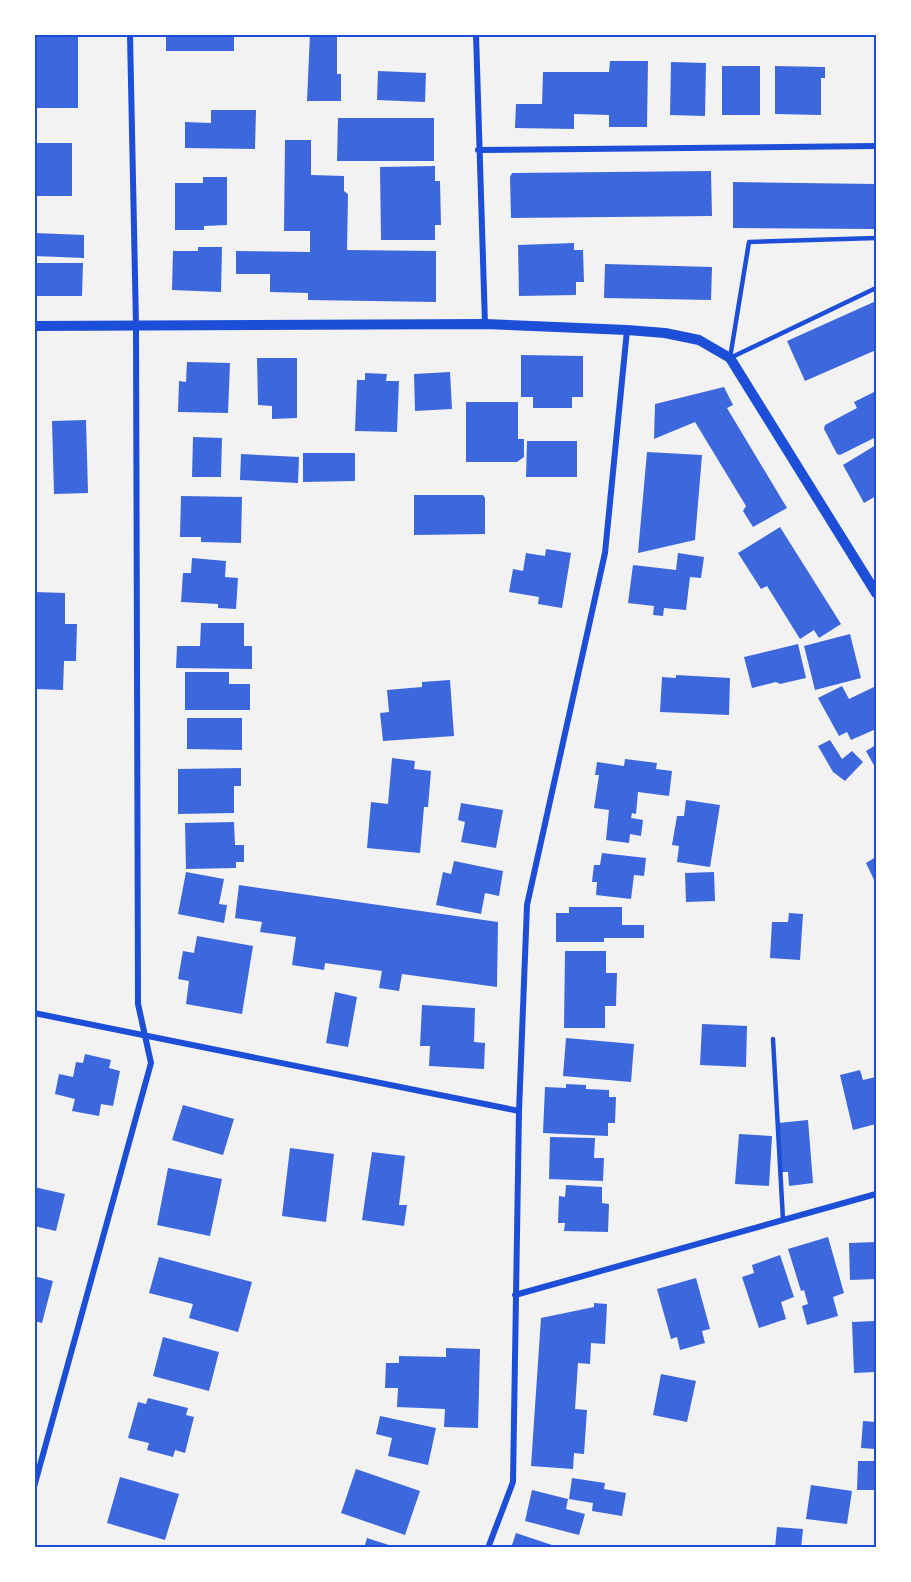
<svg xmlns="http://www.w3.org/2000/svg" width="911" height="1582" font-family="Mulish,sans-serif">
<rect width="100%" height="100%" fill="#f2f2f2"/>
<path fill="#3d67dc" d="M34,34H78V108H34Z
M166,34H234V51H166Z
M310,34H337V74H341V101H307Z
M610,61H648L647,127H609V115L574,114V129L515,128L516,104H542L543,72H609Z
M671,62L706,63L705,116L670,115Z
M722,66H760V115H722Z
M775,66L825,67V78H821V115L775,114Z
M378,71L426,73L425,102L377,100Z
M211,110H256L255,149L185,148V122L211,123Z
M338,118H434V161H337Z
M285,140H311V175L344,176V191L348,194L347,250L436,251V302L308,300V293L270,292V274H236V251L310,252V231H284Z
M34,143H72V196H34Z
M435,166V181H440L441,225H435V240H381L380,167Z
M711,171L712,216L511,218L510,177L512,173Z
M203,177H227V225L204,226V230H175V183H203Z
M733,182L876,184V229L733,228Z
M34,233L84,235V258L34,256Z
M574,243V250H583L584,282H576V295L519,296L518,245Z
M198,247H222L221,292L172,290L173,251H198Z
M37,263H83L82,296H37Z
M605,264L712,267L711,300L604,298Z
M876,301V350L805,381L787,341Z
M521,355L583,356V397H572V408H533V397H521Z
M257,358H297V418L272,419V406L258,405Z
M187,362L230,363L228,413L178,412L179,381L186,382Z
M450,372L452,409L415,411L414,374Z
M365,373L387,374L386,381H399L397,432L355,431L357,380H365Z
M724,387L733,405L727,408L787,508L753,527L743,511L746,506L695,422L654,439L655,404Z
M876,391V437L840,455L837,454L824,429L825,425L857,408L854,402Z
M466,402H518V439H524V457L517,462H466Z
M86,420L88,493L54,494L52,421Z
M193,437L222,438L221,477H192Z
M527,441H577V477H526Z
M876,445V496L864,503L843,465Z
M647,452L702,455L695,540L638,553Z
M303,453H355V481L303,482Z
M241,454L299,457L298,483L240,480Z
M414,495H483L485,498V534L414,535Z
M181,496L242,497L241,543L201,542V537H180Z
M780,527L841,624L819,638L814,630L800,639L767,586L761,589L738,553Z
M546,549L571,553L562,608L538,604L539,597L509,592L513,569L523,571L526,553L545,556Z
M678,553L704,557L701,578L690,577L686,610L664,608L663,616L653,615L654,606L628,603L633,565L676,570Z
M192,558L226,561L225,577L238,578L236,609L218,608V604L181,602L183,573H191Z
M35,592L65,593V624H77L76,661H64L63,690L36,689L34,687Z
M201,623H244V646H252V669L176,668L177,646H200Z
M850,634L861,678L815,690L804,646Z
M798,644L806,678L780,684L776,682L752,688L744,657Z
M185,672H229V684H250V710H185Z
M676,675L730,678L729,715L660,712L662,677L676,678Z
M450,680L454,736L383,741L380,713L389,712L387,690L422,687V682Z
M842,686L849,699L876,686V729L851,740L847,732L839,736L818,698Z
M187,718H242V750L187,749Z
M830,740L842,759L852,751L863,762L845,781L833,772L818,746Z
M876,745V769L866,751Z
M392,758L415,761L414,769L431,771L428,807H424L420,853L367,848L371,802L388,804Z
M625,759L657,763L656,769L672,771L669,796L638,792L636,814L632,813L631,818L643,820L641,836L630,834L629,843L606,840L609,810L594,808L599,775H595L597,762L624,766Z
M241,768V786H234V813L178,814V769Z
M686,800L720,805L710,867L677,862L679,846L672,845L677,816H684Z
M461,803L503,810L496,848L461,842L465,822L458,820Z
M234,822L235,845H244V862H236V868L186,869L185,823Z
M602,853L646,858L644,876L634,875L631,899L596,895L597,882H592L594,865H600Z
M876,857V884L866,863Z
M454,861L503,871L499,896L485,893L481,914L436,905L443,872L451,874Z
M186,872L224,879L219,904L227,905L224,923L178,914Z
M714,872L715,901L686,902L685,873Z
M239,885L498,922L497,987L402,974L399,991L379,988L382,971L325,963L324,970L292,965L296,937L260,932L262,922L235,918Z
M569,907H622V925H644V938H604V942H556V913H569Z
M789,913L803,914L800,960L770,958L772,922H788Z
M197,936L253,946L242,1014L186,1004L189,981L178,979L183,951L194,953Z
M565,951H606V973H617L616,1006H605V1028H564Z
M335,992L357,997L348,1047L326,1043Z
M422,1005L475,1008L474,1042L485,1043L484,1069L429,1066L430,1046H420Z
M702,1024L747,1026L746,1067L700,1065Z
M566,1038L634,1044L631,1082L563,1076Z
M85,1054L111,1060L109,1068L120,1071L113,1106L101,1104L99,1116L72,1111L75,1099L55,1094L59,1074L73,1077L76,1062L83,1063Z
M860,1070L863,1080L876,1077V1124L853,1130L840,1075Z
M566,1084L586,1085V1089L609,1090V1097H616L615,1123H608V1136L543,1133L545,1087L566,1088Z
M183,1105L234,1119L223,1155L172,1140Z
M808,1120L813,1183L789,1186L788,1172H782L778,1123Z
M739,1134L772,1136L769,1186L735,1184Z
M550,1137L595,1138L594,1158H604L603,1181L549,1179Z
M290,1148L334,1154L326,1222L282,1216Z
M372,1152L405,1156L399,1205H407L404,1226L362,1220Z
M168,1168L222,1179L210,1236L157,1225Z
M566,1185L602,1187V1203L609,1204L608,1232L564,1231L565,1223H558L559,1196L565,1197Z
M34,1187L65,1194L56,1231L34,1226Z
M828,1237L844,1293L833,1297L838,1316L807,1325L802,1306L808,1304L804,1290L801,1291L788,1249Z
M876,1242V1279L850,1280L849,1243Z
M780,1255L794,1297L781,1302L786,1319L759,1328L742,1277L754,1273L752,1265Z
M159,1257L252,1282L238,1332L189,1318L193,1304L149,1293Z
M34,1276L53,1281L42,1323L34,1321Z
M696,1278L710,1329L702,1331L705,1343L680,1350L677,1337L671,1339L657,1289Z
M594,1303L607,1304L605,1344L591,1343L590,1364L578,1363L575,1409L587,1410L584,1454L574,1453L573,1469L531,1466L541,1318L594,1307Z
M874,1321L875,1328L876,1327V1372L854,1373L852,1322Z
M163,1337L219,1352L209,1391L153,1376Z
M446,1348L480,1349L478,1428L444,1427L445,1409L397,1407L398,1388H385L386,1363H399V1356L446,1357Z
M661,1374L696,1381L687,1422L653,1415Z
M148,1398L188,1408L186,1415L194,1417L185,1453L175,1450L173,1457L147,1450L149,1443L128,1438L138,1402L146,1404Z
M380,1416L436,1428L428,1465L388,1456L392,1438L376,1434Z
M863,1421L876,1422V1449L861,1448Z
M858,1461H876V1490H857Z
M356,1469L420,1491L405,1535L341,1513Z
M120,1477L179,1494L165,1540L107,1523Z
M572,1478L605,1483L604,1489L626,1493L622,1516L592,1511L593,1503L569,1499Z
M811,1485L852,1491L847,1524L806,1519Z
M532,1490L568,1499L566,1509L585,1514L579,1535L525,1521Z
M777,1527L803,1529L801,1548H775Z
M516,1533L558,1547V1548H511Z
M367,1538L395,1547V1548H364Z"/>
<g fill="none" stroke-linecap="round" stroke-linejoin="round">
<path stroke="#1d4ed8" stroke-width="4.5" d="M730,358L749,242L876,238
M730,358L876,288
M773,1039L783,1220"/>
<path stroke="#1d4ed8" stroke-width="6" d="M476,34L485,324
M478,150L876,146
M34,1013L519,1111
M515,1295L876,1194
M34,1487L151,1063L138,1004L136,325L130,34
M488,1548L513,1482L519,1111L527,905L605,553L627,330"/>
<path stroke="#1d4ed8" stroke-width="10" d="M34,326L485,324L627,330L665,333L699,340L730,358L876,593"/>
</g>
<rect width="911" height="1582" fill="none" stroke="#ffffff" stroke-width="72"/>
<rect x="36" y="36" width="839" height="1510" fill="none" stroke="#1d4ed8" stroke-width="2"/>
</svg>
